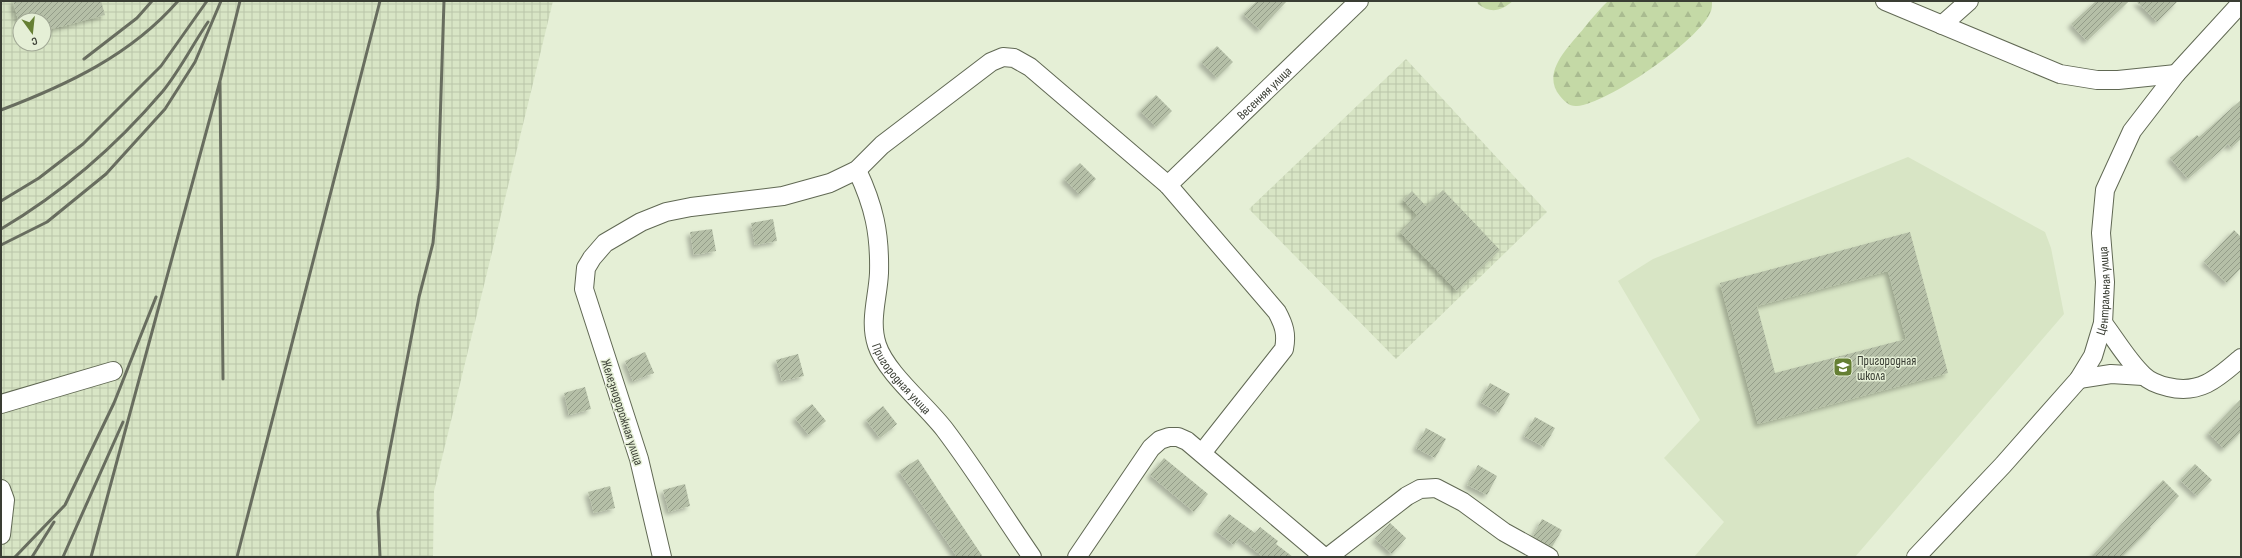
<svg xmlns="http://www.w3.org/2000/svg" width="2242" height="558" font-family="'Sofia Sans Condensed',sans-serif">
<defs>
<pattern id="industrial-grid" width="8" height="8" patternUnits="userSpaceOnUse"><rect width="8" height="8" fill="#d8e5c5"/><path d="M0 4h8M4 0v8" fill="none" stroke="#bac6aa"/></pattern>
<pattern id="forest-firs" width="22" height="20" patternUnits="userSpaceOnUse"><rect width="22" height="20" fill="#c4d9a6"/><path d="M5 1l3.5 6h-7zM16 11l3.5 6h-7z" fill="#a9bb90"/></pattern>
<pattern id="building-hatch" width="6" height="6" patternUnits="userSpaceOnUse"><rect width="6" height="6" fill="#b5bfa7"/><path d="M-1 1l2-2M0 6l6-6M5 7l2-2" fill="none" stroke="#949d89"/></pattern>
<filter id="shadow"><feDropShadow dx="-3.5" dy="3.5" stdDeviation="2" flood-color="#0004"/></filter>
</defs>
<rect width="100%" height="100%" fill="#e5efd6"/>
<path fill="#d8e5c5" d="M1908,157L2045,232L2051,248L2064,314L1855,557H1694L1724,522L1664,458L1700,420L1618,281L1653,259Z"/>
<path fill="url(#industrial-grid)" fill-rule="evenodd" d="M1,1H553L434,491L433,557H1ZM20,20H44V44H20Z
M1406,59L1547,212L1396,359L1249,209Z"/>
<path fill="url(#forest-firs)" d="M1477,1H1513C1501,11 1491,14 1478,4Z
M1608,1H1712C1712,5 1712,10 1710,13C1698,41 1607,104 1577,106C1570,107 1564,101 1560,96C1540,72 1570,46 1584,28C1592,18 1599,10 1608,1Z"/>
<path fill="url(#building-hatch)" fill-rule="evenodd" filter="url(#shadow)" d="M13,1H101L105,15L44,31V20H18Z
M1257,1H1287L1260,30L1243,14Z
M2096,1H2129L2087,41L2071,24Z
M2136,1H2178L2157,22Z
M1217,46L1233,62L1217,78L1201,62Z
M1156,95L1172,111L1156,127L1140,111Z
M2241,100V139L2231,148L2228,144L2188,179L2170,158L2197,135L2199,137Z
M1080,163L1096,179L1080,195L1064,179Z
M1443,190L1500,250L1457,291L1400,232L1417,215L1403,200L1412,191L1426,206Z
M773,219L777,241L755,245L751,223Z
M712,229L716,251L694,255L690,232Z
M2234,230L2241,237V268L2227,283L2204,262Z
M1910,232L1948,373L1758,424L1720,283ZM1888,271L1906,339L1775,373L1757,306Z
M645,352L654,373L633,381L625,361Z
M798,354L804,376L782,381L776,360Z
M1490,383L1510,394L1499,413L1480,402Z
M585,387L591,409L569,415L564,393Z
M2241,399V432L2224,449L2208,433Z
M812,404L826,421L809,435L795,418Z
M883,406L897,424L880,438L866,420Z
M1535,417L1555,428L1544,447L1524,436Z
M1426,428L1446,439L1435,458L1416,448Z
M1164,458L1208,494L1194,512L1150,475Z
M918,459L939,491L983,557H957L912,490L899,471Z
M2195,464L2212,480L2197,496L2180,480Z
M1478,465L1497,476L1487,495L1467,485Z
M2163,480L2179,496L2150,527L2151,528L2122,557H2091Z
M685,484L690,506L669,512L663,490Z
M610,486L615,508L594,513L588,492Z
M1229,514L1255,533L1260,527L1278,541L1276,544L1293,557H1263L1239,538L1234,545L1216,531Z
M1542,519L1562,530L1552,547L1533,536Z
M1390,523L1406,538L1392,554L1375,539Z"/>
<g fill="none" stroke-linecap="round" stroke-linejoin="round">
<g stroke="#616954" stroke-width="20">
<g id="minor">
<path d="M1885,1L2060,74L2097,80H2118L2176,74"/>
<path d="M1942,25L1969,1"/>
<path id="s1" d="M857,170C874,206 880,233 879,273C878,297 869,321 877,345C886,373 926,405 945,430C976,471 1003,515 1032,557"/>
<path id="s2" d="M1168,185L1359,1"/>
<path d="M2103,323C2116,340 2128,361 2143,375C2149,381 2159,385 2168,387C2200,395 2218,378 2241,358"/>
<path d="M2079,379L2111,374L2143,376"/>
<path d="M1,404L113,371"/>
<path d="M1,489L5,500L1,535"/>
<path d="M662,557L639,459L584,289L586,268L592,258L605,243L641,222L666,212L691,207L783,196L830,183L857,170L882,145L991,62L1003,57L1014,58L1030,67L1168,185L1277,312C1284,325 1287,334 1284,349L1202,453"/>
<path d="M1077,557L1151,448L1160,440L1169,437H1178L1187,441L1324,557"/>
<path d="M1328,557L1407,496L1420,489L1436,488L1463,502L1504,532L1549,557"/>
<path id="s3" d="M1916,557L2003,465L2079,379L2093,356L2103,323L2105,282L2101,233L2105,190L2132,131L2176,74L2241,3"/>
</g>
</g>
<use href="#minor" stroke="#fff" stroke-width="18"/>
<path stroke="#686d5f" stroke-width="3" d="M84,59L137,18L152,1
M1,110C67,85 131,55 178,1
M1,201L39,178L83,144L161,66L207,1
M1,229C62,193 117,145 163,91C180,70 193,44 208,22
M1,245L47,222L106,174L165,109L195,62L221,1
M223,379L220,81L240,1
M15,557L65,505L114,403L156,297
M32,557L54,522
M63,557L123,422
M91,557L220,81
M237,557L380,1
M380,557L378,512L419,297L433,243L438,187L444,1"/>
</g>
<defs>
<g id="school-square" transform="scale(1)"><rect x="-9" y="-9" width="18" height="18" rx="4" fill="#657f33" stroke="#e5efd6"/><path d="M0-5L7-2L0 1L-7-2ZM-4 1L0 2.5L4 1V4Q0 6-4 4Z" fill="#fff"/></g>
</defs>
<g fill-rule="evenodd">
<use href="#school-square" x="1843" y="367"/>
</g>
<g text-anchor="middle" stroke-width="3" stroke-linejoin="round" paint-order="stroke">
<g font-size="13" fill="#3a3e34" stroke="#e5efd6">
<text dy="5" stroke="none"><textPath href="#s2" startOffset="133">Весенняя улица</textPath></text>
<text dy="5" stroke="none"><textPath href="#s3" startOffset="335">Центральная улица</textPath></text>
<text dy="5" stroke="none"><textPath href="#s1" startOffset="221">Пригородная улица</textPath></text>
<text transform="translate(623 412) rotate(72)" y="5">Железнодорожная улица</text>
</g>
<g font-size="13" fill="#3a3e34" stroke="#e5efd6" text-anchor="start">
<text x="1857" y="365">Пригородная<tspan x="1857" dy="15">школа</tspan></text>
</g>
</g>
<rect width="2242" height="558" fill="none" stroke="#3a3e34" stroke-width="4"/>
<g transform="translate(32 32) rotate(165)"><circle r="19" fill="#e5efd6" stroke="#a1a895"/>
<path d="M0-3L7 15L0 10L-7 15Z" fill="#657f33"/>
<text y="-6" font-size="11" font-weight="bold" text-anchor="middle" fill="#3a3e34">С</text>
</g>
</svg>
